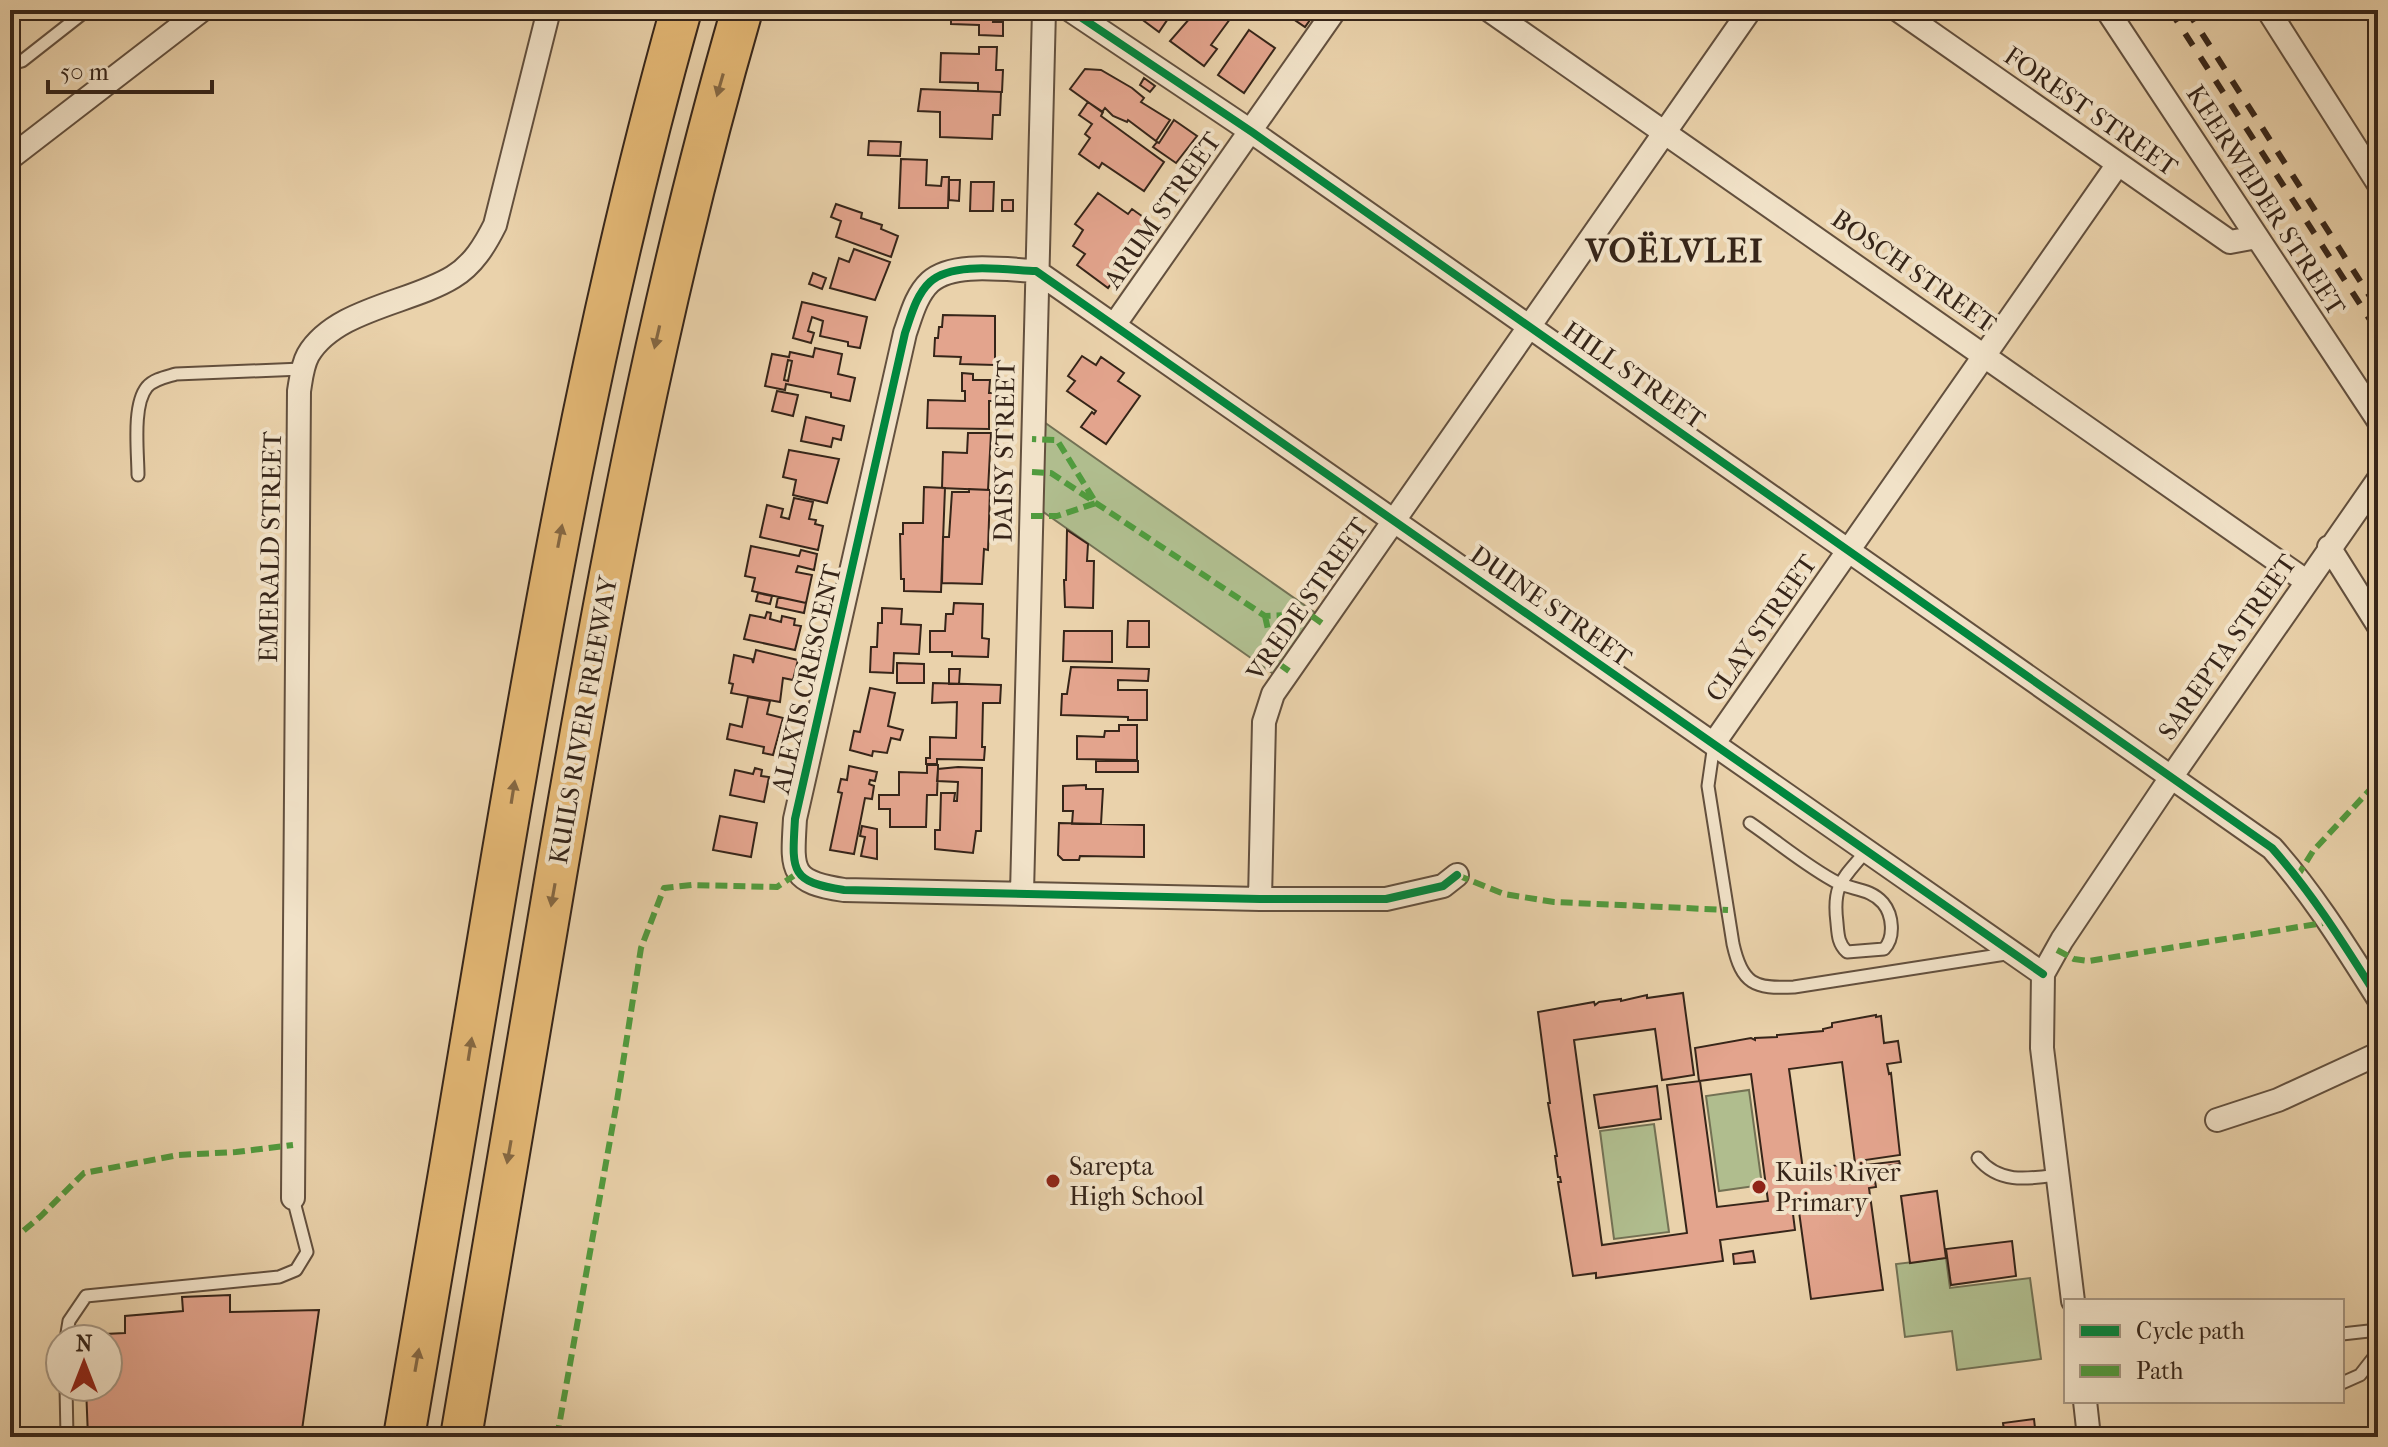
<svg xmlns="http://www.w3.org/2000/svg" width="2388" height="1447" font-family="'IM FELL French Canon',serif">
<rect width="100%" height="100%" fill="#ead2ab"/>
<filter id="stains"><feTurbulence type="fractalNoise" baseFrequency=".0025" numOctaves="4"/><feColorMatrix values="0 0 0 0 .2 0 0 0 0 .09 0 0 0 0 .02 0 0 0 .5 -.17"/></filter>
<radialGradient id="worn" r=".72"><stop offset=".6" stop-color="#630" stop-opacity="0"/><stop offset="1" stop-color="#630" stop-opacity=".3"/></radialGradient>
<path fill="#b0bd8e" stroke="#737154" stroke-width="2" d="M1044,422L1317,614L1275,675L1042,511Z
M1749,1090L1762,1185L1719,1191L1706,1096Z
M1654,1124L1669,1232L1614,1239L1600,1131Z
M1946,1258L1950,1288L2030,1278L2041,1359L1957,1370L1952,1331L1905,1337L1896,1264Z"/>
<path fill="#e3a48d" stroke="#362519" stroke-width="2" fill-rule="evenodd" d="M951,10H994L993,22H1003V36L979,35V25L951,24Z
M1145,10H1183L1178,17L1172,13L1159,32L1140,18Z
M1197,10H1230L1229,12L1233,15L1211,45L1217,49L1204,66L1170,41Z
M1280,10H1317L1305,27Z
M1249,30L1275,48L1244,93L1218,75Z
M979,47H997L996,70H1003L1002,92H978V83L940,82L941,53L979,54Z
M1085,69L1101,70L1132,88L1144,98L1141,102L1170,120L1156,141L1128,120L1127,122L1113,116L1105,108L1102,112L1070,89Z
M1144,78L1155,86L1150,92L1140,85Z
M921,89L1001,92L1000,115H993L992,139L940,137V112L918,111Z
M1088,102L1103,112L1101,116L1164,162L1144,191L1102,163L1099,168L1079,154L1090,138L1085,134L1092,124L1079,115Z
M1174,120L1197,136L1176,163L1153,147L1157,142L1159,143Z
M869,141L901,142L900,156L868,155Z
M901,159L927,160L926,185L941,186L942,177H949L948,208H899Z
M949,180H960L959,201L949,200Z
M971,182H994L993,211H970Z
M1098,193L1128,214L1132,209L1153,224L1108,288L1077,265L1085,254L1073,246L1083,230L1075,224Z
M1002,200H1013V211H1002Z
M836,204L862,213L861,218L882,225L881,229L898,236L891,257L836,237L841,221L831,217Z
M854,249L890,262L875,300L830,288L839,258L849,262Z
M813,273L826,278L822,289L809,284Z
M802,302L867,317L860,348L848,346V342L820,336L823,321L812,317L808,331L814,333L811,343L793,338Z
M943,315L995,316V365L960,364L961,357L934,356L935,338H938L939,327H942Z
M815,348L842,354L838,374L855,378L850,401L831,397V393L786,384L785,390L765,386L772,354L789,357L790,352L813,357ZM788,360L792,361L788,381L784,380Z
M1082,356L1096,365L1101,357L1124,373L1118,381L1140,396L1106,444L1081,427L1092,412L1094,414L1096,411L1067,391L1075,381L1068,376Z
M962,373L973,374V380H990L989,393H995V401H989V429L927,428L928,400L965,401V391H962Z
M777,391L798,395L793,416L772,411Z
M806,417L844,426L841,440L833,438L831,447L801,441Z
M968,433H991L988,490L942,488L943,452L967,453Z
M789,450L839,459L827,503L793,495L796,480L783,477Z
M924,487L945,488L941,592L904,591V579H901L900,534H903V523H923Z
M969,489L990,490L988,550L984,549L982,584L942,583L943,537H949L952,492H969Z
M794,498L813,502L809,519L816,520L815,524L823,526L818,550L760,537L767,505L783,509L781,517L789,519Z
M1067,530L1088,544L1087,561H1094L1093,608L1065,607L1064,580H1066Z
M751,546L799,556L801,550L817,554L814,570L798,566L796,572L812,575L806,603L752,591L755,578L745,576Z
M758,593L772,596L770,604L756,601Z
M778,597L806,603L804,613L776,607Z
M954,603L983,604L982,638L989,639L988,657L952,656V652H930V631H945L946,614H953Z
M882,608L902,609L901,624L921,625L919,654L894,653L893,673L870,672L871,647H877L878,623H882Z
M767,612L771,613L770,619L781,622L782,616L795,619L794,625L801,626L795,650L744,639L750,615L765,618Z
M1128,621H1149V647H1127Z
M1064,631H1112V662L1063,661Z
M756,650L798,660L793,680L783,678L780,702L731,693L733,684L729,683L734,655L752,659L753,663Z
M897,663L924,664V683H897Z
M1071,667L1149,669L1148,681L1118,680V690H1147V720H1128V717L1061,715L1062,694H1067Z
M949,669H960L959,684H949Z
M933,683L1001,685L1000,703H983L982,747H985L984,760L937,759V764H926V758H930V737L956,738L957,702L932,703Z
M870,688L895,693L888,726L903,730L900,740L891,738L887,753L873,751L872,756L850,750L854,731L860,732Z
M748,697L770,701L767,714L783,718L773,755L763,753L764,747L727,739L730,724L742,727Z
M1119,725H1137V760L1077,759V736L1104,737L1105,731H1119Z
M1096,761H1138V772H1096Z
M927,765H938V769L937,795H927L926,827H890V809H879V795H899V772L927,773Z
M849,766L877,772L875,781L870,780L869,784L874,786L872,799L865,798L854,854L830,850L842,793L838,792L841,779L847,780Z
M958,767L982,768L981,831H976L973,853L935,849V830H940L941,793H955L954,801H957L958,782L937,781L938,769Z
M755,768L762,770L761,776L769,777L764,802L730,795L735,770L753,774Z
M1086,785V789H1103L1101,824H1072L1073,811H1063V786Z
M720,816L757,823L751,857L713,850Z
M1059,823L1144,825V857L1080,856L1079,860H1063L1058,855Z
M862,826L877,829V859L861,856L865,837L860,836Z
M1683,993L1694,1075L1662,1080L1655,1029L1574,1040L1602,1245L1687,1233L1667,1085L1700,1081L1717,1207L1768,1201L1751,1074L1699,1081L1695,1048L1751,1038L1755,1040V1038L1777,1037V1035L1823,1031V1029L1832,1027V1023L1876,1015V1017L1881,1016L1884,1043L1898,1041L1901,1062L1887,1064L1889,1074L1891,1073L1900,1155L1865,1160L1866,1165L1899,1161L1900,1164L1880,1167L1882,1181H1875L1876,1187L1869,1188L1883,1290L1811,1299L1797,1197L1791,1198L1795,1230L1720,1240L1723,1261L1596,1278V1273L1573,1276L1558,1182H1561L1560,1177H1558L1555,1156H1557L1548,1103H1550L1538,1012L1594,1002L1595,1005L1599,1002L1621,999V1001L1647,995V998ZM1842,1062L1855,1163L1803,1170L1789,1069Z
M1657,1086L1661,1119L1599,1128L1594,1095Z
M1937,1191L1946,1258L1910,1263L1901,1196Z
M2012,1241L2016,1276L1951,1285L1946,1249Z
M1753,1251L1755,1262L1734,1264L1733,1254Z
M230,1295V1312L319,1310L301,1437H88L86,1387H108V1339H84V1335L125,1333V1316L183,1311L182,1297Z
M2034,1419L2036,1437H2005L2003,1423Z"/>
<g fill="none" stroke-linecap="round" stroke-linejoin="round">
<g stroke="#63503e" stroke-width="15">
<path id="lane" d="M10,64L22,61L87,10
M138,475C138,453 132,405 147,387C154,379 166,377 176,374L302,369
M1714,744L1708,786L1733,944C1742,984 1754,989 1794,987L2012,953
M1750,823C1778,842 1807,867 1838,883C1854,890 1871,889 1883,903C1893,915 1895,938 1884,949L1847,952C1838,944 1838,934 1837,923C1832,884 1843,879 1867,850
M1978,1158C1999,1184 2028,1179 2057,1175
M2342,1334L2378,1330
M66,1339L69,1321L86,1296L279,1277L296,1270L307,1252L293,1198
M2342,1383L2360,1375L2378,1352
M66,1387L67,1437"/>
</g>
<g stroke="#63503e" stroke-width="26">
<path id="street" d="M1070,10L1252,132L2272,848C2313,894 2345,946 2378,998
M1489,10L2306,581
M1898,10L2230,242L2257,237
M2107,10L2378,420
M2268,10L2378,183
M10,158L202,10
M1115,324L1335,10
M2329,547L2378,625
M1714,743L2118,164
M1457,875L1443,886L1386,899H1260L844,890C789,882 792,870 795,819L905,333C911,316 916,295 930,282C953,261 1007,270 1036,271L2043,974
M1022,893L1044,10
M1260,899L1264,722L1273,694L1750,10
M2217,1120L2278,1100L2378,1054
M293,1198L299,391C301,379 302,366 308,355C335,309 411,303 453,277C473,265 485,245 495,225L549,10
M2073,1301L2042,1048L2043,974L2062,940L2172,776L2378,480
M2085,1401L2089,1437"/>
</g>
<g stroke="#362519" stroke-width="44">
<path id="highway" d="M404,1437C432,1271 461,1106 488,940C540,627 595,315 681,10
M461,1437C492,1249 524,1062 556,875C606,582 659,296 742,10"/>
</g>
<use href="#lane" stroke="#f1e2c8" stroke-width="11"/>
<use href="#street" stroke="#f1e2c8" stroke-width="22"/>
<use href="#highway" stroke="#e5b976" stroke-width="40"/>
<path stroke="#362519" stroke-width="6" stroke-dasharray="14 14" stroke-linecap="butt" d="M2170,10L2378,332
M2187,10L2378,309"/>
<path stroke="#519b3e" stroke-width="6" stroke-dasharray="12 6" stroke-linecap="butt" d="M1032,472L1051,473L1265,616L1309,614L1323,624
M1031,516H1057L1096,503L1057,440L1032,439
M1265,616L1275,661L1289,671
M1457,875L1504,894L1554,902L1728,910
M2297,877L2313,851L2378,781
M2057,950L2074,959L2089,961L2329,922
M10,1242L41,1216L84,1173L178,1155L236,1152L293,1145
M557,1437L617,1101L641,948L664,888L692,885L777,887L798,873"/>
<g stroke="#f1e2c8" stroke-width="13">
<path id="cycleway" d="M1070,10L1252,132L2272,848C2313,894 2345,946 2378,998
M1457,875L1443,886L1386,899H1260L844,890C789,882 792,870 795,819L905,333C911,316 916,295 930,282C953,261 1007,270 1036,271L2043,974"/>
</g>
<use href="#cycleway" stroke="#00873e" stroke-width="8"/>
</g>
<defs><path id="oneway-solid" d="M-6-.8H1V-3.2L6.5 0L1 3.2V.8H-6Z" transform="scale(2)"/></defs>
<g fill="#856843">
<use href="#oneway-solid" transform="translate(720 85) rotate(106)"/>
<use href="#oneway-solid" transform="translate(657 337) rotate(103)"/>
<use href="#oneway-solid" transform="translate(560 536) rotate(-79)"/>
<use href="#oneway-solid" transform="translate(513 792) rotate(-81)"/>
<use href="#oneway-solid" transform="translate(553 895) rotate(100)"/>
<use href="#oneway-solid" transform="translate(470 1049) rotate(-81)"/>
<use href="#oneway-solid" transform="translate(509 1152) rotate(100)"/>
<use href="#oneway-solid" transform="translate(417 1360) rotate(-80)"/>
</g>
<g fill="#8f2418" stroke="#f1e2c8" stroke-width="3">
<circle cx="1053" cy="1181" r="8"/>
<circle cx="1759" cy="1187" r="8"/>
</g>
<g text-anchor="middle" stroke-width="8" stroke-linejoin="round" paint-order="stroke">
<g font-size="26" fill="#362519" stroke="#f1e2c8">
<text transform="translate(2091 111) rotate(35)" y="9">FOREST STREET</text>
<text transform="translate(2266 200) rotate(57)" y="9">KEERWEDER STREET</text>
<text transform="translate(1162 210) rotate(-55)" y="9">ARUM STREET</text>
<text transform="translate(1914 271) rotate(35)" y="9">BOSCH STREET</text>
<text transform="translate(1634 375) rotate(35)" y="9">HILL STREET</text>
<text transform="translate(1004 451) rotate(-89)" y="9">DAISY STREET</text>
<text transform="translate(270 547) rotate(-89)" y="9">EMERALD STREET</text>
<text transform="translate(1307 599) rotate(-55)" y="9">VREDE STREET</text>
<text transform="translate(1551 606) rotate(35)" y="9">DUINE STREET</text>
<text transform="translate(1761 628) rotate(-55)" y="9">CLAY STREET</text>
<text transform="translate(2227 647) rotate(-55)" y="9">SAREPTA STREET</text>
<text transform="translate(806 679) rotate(-77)" y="9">ALEXIS CRESCENT</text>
<text transform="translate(583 720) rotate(-80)" y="9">KUILS RIVER FREEWAY</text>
</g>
<g font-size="26" fill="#362519" stroke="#f1e2c8" text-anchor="start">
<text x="1069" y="1175">Sarepta<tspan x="1069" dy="30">High School</tspan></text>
<text x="1775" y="1181">Kuils River<tspan x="1775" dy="30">Primary</tspan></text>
</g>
<g font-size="34" font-weight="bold" letter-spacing="2" fill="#362519" stroke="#f1e2c8">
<text x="1675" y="262">VOËLVLEI</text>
</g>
</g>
<rect width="2388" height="1447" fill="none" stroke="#ead2ab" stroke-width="40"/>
<rect x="12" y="12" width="2364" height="1423" fill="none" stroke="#362519" stroke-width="4"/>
<rect x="20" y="20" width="2348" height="1407" fill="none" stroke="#362519" stroke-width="2"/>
<rect x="2064" y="1299" width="280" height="104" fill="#f1e2c8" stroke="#a69682" stroke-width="2"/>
<rect x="2080" y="1325" width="40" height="12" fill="#00873e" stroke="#a69682" stroke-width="2"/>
<text x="2136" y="1339" font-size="24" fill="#362519">Cycle path</text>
<rect x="2080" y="1365" width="40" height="12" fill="#519b3e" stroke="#a69682" stroke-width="2"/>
<text x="2136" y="1379" font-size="24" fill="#362519">Path</text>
<g transform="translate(84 1363)"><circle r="38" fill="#f1e2c8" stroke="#a69682" stroke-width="2"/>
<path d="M0-6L14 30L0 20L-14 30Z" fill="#8f2418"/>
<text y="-12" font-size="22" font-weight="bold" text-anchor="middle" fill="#362519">N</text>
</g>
<path d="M48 80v12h164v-12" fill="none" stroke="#362519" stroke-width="4"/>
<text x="60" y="80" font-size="24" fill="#362519" stroke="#f1e2c8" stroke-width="6" paint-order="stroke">50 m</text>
<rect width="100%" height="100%" filter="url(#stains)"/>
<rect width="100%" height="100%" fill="url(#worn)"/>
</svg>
